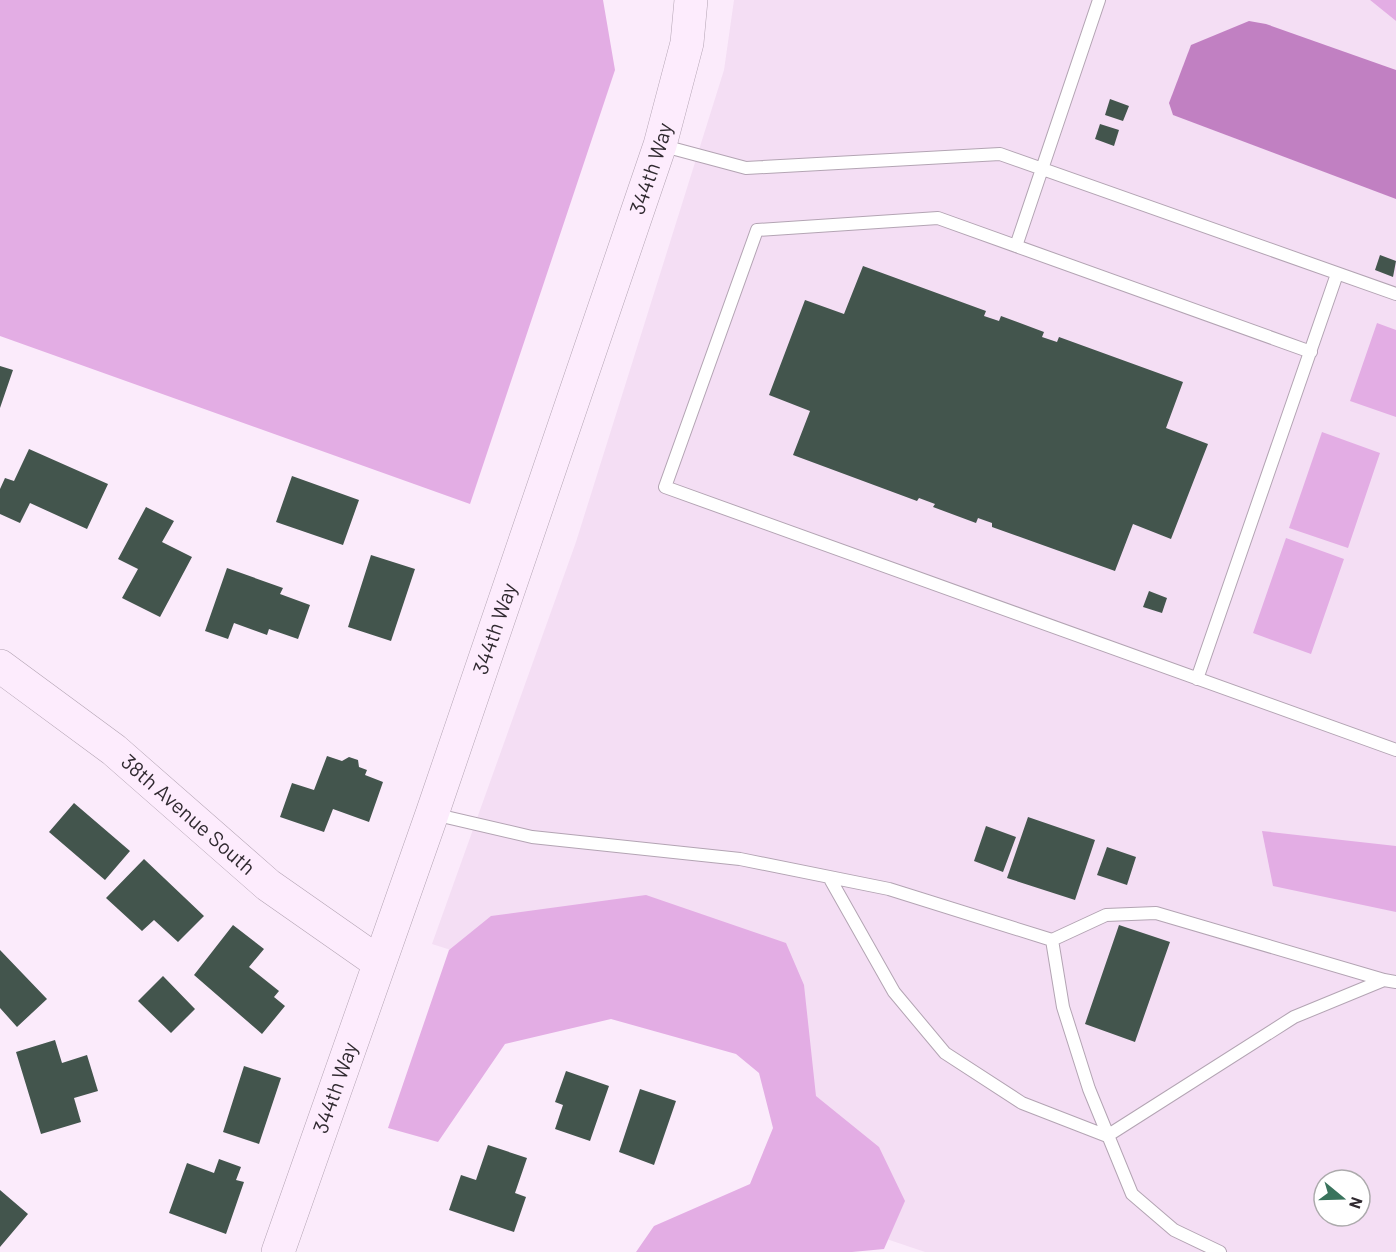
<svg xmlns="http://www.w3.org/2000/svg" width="1396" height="1252" font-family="Barlow,sans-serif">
<rect width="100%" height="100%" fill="#fbebfb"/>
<path fill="#f4def4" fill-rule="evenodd" d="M734,0H1370L1396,21V1252H925L851,1227L770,1051L432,944L576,542L724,70ZM1324,1180H1360V1216H1324Z"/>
<path fill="#e3ade4" d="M0,0H603L615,70L470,504L0,336Z
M1370,0H1396V21Z
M1377,323L1396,330V417L1350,401Z
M1322,432L1380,453L1348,548L1289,528Z
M1286,538L1344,559L1311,654L1253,633Z
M1262,831L1396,846V912L1273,886Z
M646,895L786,943L804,985L816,1096L879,1147L905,1201L884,1249L852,1252H636L654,1226L750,1184L773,1128L759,1073L736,1054L611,1019L505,1044L438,1142L388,1128L449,950L491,916Z"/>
<path fill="#c180c2" d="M1249,21L1266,24L1396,70V199L1173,115L1169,103L1191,45Z"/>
<path fill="#43554d" d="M1110,99L1129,106L1123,121L1105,115Z
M1100,124L1119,130L1114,146L1095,139Z
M1380,255L1396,261L1393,277L1375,270Z
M863,266L986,311L984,316L999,321L1001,316L1044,332L1042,337L1057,342L1059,337L1183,382L1166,428L1208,444L1171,539L1133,524L1115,571L992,527V523L978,518L976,523L933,507L935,504L919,498L917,501L793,455L810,411L769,395L805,300L844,314Z
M0,366L13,370L0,408Z
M29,449L108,484L87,529L30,503L20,523L0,514V489L5,478L14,481Z
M292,476L359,500L343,545L276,522Z
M146,507L174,521L162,542L192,557L160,617L122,598L138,569L118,559Z
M371,555L415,569L391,641L348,627Z
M227,568L283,588L280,594L310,605L298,639L269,629L267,635L234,623L228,639L205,631Z
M1149,591L1167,598L1162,613L1143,607Z
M327,756L342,761L349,757L358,760L359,767L367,770L365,775L383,782L369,822L333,809L324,832L280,817L292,783L314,790Z
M74,803L130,851L105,880L49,832Z
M1028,817L1095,840L1075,900L1007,878Z
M986,826L1016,837L1003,872L974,861Z
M1107,847L1136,857L1127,885L1097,875Z
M144,859L204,916L178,942L154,920L142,931L106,898Z
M233,925L264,949L249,967L279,991L274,997L285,1006L262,1034L194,975Z
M1119,925L1170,942L1135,1042L1085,1024Z
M0,950L47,999L17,1027L0,1008Z
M163,976L195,1009L171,1033L138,1001Z
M55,1040L62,1063L87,1055L98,1091L74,1098L81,1122L41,1134L16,1052Z
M244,1066L281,1078L259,1144L223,1132Z
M566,1071L609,1086L590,1141L555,1129L563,1105L555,1102Z
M640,1089L676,1101L654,1165L619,1152Z
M488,1145L527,1158L515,1193L526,1197L514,1232L449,1210L461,1175L476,1180Z
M219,1159L241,1167L236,1180L244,1182L226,1234L169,1213L187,1163L214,1173Z
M0,1190L28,1214L0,1247Z"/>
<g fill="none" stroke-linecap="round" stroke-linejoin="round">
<g stroke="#b3a4b3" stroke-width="14">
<path id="lane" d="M660,145L746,168L1000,154L1396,294
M1016,246L1099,0
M1311,352L938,218L757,230L665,487L1396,750
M1197,679L1337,274
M433,814L532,837L740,859L889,889L1052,940L1063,1007L1089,1089L1132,1194L1174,1230L1220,1252
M829,877L894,992L945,1053L1022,1103L1107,1136
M1052,940L1106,915L1156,913L1384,980
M1107,1136L1294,1017L1384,980L1396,982"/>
</g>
<g stroke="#b3a4b3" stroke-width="34">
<g id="secondary">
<path id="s1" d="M0,666L114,750L268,885L378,962"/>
<path id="s2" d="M278,1252L432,814L660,145L687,43L691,0"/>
</g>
</g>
<use href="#lane" stroke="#fff" stroke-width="12"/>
<use href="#secondary" stroke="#fdecfd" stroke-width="33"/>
</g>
<g text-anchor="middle" stroke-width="6" stroke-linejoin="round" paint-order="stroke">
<g font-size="21" fill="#302a30" stroke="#fff">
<text dy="7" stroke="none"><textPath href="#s2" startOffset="1146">344th Way</textPath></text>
<text dy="7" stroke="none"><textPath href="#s2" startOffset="660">344th Way</textPath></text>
<text dy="7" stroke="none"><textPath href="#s1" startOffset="240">38th Avenue South</textPath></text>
<text dy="7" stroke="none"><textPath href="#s2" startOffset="174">344th Way</textPath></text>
</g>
</g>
<g transform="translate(1342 1198) rotate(109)"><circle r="28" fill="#ffffff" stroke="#acaaac" stroke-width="1.5"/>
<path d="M0-4.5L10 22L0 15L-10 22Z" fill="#39735c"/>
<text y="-9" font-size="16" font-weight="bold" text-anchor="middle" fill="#302a30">N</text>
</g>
</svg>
